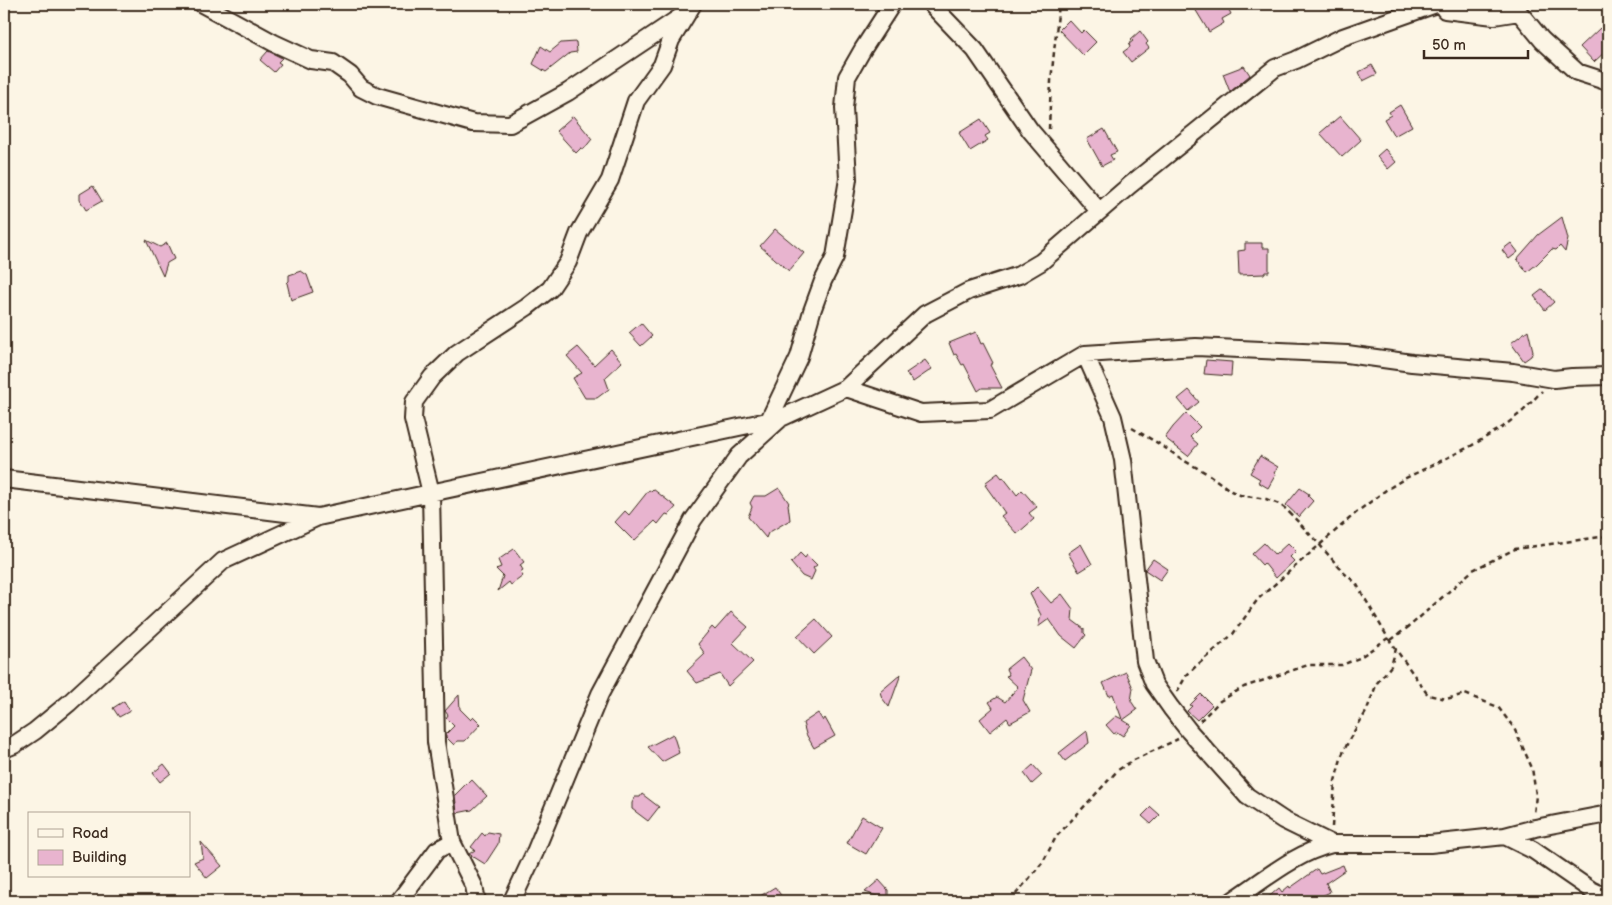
<svg xmlns="http://www.w3.org/2000/svg" width="1612" height="905" font-family="'Balsamiq Sans',sans-serif">
<rect width="100%" height="100%" fill="#fcf5e5"/>
<filter id="ink" filterUnits="userSpaceOnUse"><feTurbulence type="fractalNoise" baseFrequency=".02" numOctaves="2"/><feDisplacementMap in="SourceGraphic" scale="10" xChannelSelector="R" yChannelSelector="G"/><feConvolveMatrix kernelMatrix="1 2 1 2 8 2 1 2 1" color-interpolation-filters="sRGB"/></filter>
<g filter="url(#ink)">
<path fill="#e8b4cf" stroke="#3b2a1e" d="M1192,4H1226L1231,14L1222,19L1224,23L1209,32Z
M1069,20L1081,33L1084,30L1096,42L1083,55L1059,30Z
M1600,28L1608,37V49L1594,62L1580,47Z
M1140,31L1148,42L1146,44L1149,48L1131,62L1123,52L1130,47L1129,44L1133,41L1131,39Z
M576,42L577,52L570,53L546,72L533,64L541,46L550,52L561,43Z
M268,51L282,58L278,62L281,64L274,72L260,60Z
M1372,65L1377,74L1363,81L1359,72Z
M1244,66L1250,75L1230,92L1223,74Z
M1400,105L1412,126L1394,136L1384,119L1391,115L1389,112Z
M573,116L592,139L584,149L581,148L576,153L556,131Z
M1340,116L1361,140L1342,157L1320,133Z
M981,119L990,133L985,136L988,140L970,151L959,133Z
M1104,129L1117,152L1110,155L1113,160L1102,166L1087,139Z
M1385,149L1396,162L1388,169L1377,156Z
M93,186L102,201L86,210L80,200V194Z
M1562,217L1568,239L1565,252L1560,246L1556,250L1552,249L1537,264L1527,272L1517,259L1538,235Z
M775,229L804,253L789,271L760,246Z
M146,240L160,247L167,243L174,259L167,263L163,276Z
M1245,243H1262V248H1269V272H1265L1264,274L1239,275L1238,251L1245,250Z
M1511,243L1518,252L1509,259L1502,250Z
M301,271L307,275L313,292L291,300L287,283L289,281V275Z
M1543,289L1554,302L1545,310L1534,296Z
M641,323L652,336L641,346L629,333Z
M1528,330L1533,351L1531,356L1524,361L1511,343Z
M976,332L981,344L983,343L993,363L990,365L1002,388H982L978,391L964,364L962,365L956,354L954,355L949,343Z
M578,347L594,365L611,349L622,362L605,378L609,389L597,398H585L573,378L582,373L567,356Z
M925,360L932,369L913,382L906,373Z
M1206,360L1232,362L1231,376L1204,374Z
M1189,390L1199,402L1188,411L1178,399Z
M1186,413L1200,427L1190,437L1198,444L1188,456L1165,438L1173,427Z
M1260,456L1278,467L1274,473L1276,474L1268,488L1258,482L1260,479L1250,473Z
M998,473L1002,478L1003,477L1017,495L1022,490L1037,507L1029,513L1034,519L1017,534L1001,516L1005,513L985,485L987,484L986,482Z
M779,488L789,503L788,504L790,520L768,533L766,538L748,517L752,507L750,503L754,496H766Z
M1300,488L1309,494L1308,496L1313,501L1299,517L1286,505Z
M653,489L676,507L669,515L666,514L658,524L655,521L634,541L615,522L625,511L629,515L649,490L651,491Z
M1264,543L1275,555L1288,543L1296,551L1290,557L1294,561L1276,578L1264,563L1262,565L1252,554Z
M1081,544L1092,564L1079,572L1068,553Z
M514,549L524,562L520,565L523,570L520,572L523,576L511,585L509,582L498,591L503,576L496,569L501,567L498,560Z
M800,553L805,558L807,555L817,565L813,568L815,571L811,580L802,576L791,563Z
M1153,559L1168,569L1160,580L1145,570Z
M1037,587L1051,603L1062,594L1073,609L1072,620L1084,629V633L1086,635L1076,648L1061,636L1049,619L1038,627L1041,615L1030,594Z
M731,612L748,627L733,643L753,662L728,686L720,674L697,683L687,671L705,654L698,644L712,627L715,630Z
M816,619L832,637L814,654L797,636Z
M1021,657L1031,670L1023,700L1030,712L1010,723L1007,718L990,732L980,719L993,708L989,702L997,697L1005,702L1018,687L1006,676L1009,675L1006,669Z
M1126,672L1133,688L1131,701L1137,710L1123,720L1131,725L1123,736L1117,732L1114,734L1106,725L1116,716L1122,719L1113,694L1109,696L1103,683Z
M901,674L889,707L882,698L880,692Z
M1201,694L1212,705L1197,720L1187,711L1192,706L1190,705Z
M459,695L460,709L471,720L474,717L481,724L465,741H457L454,745L446,737V734L454,726L446,718L448,715L445,711Z
M124,701L130,711L119,717L113,708Z
M818,713L823,721L825,718L835,736L814,748L806,734L803,723Z
M1087,731L1089,743L1065,761L1059,753Z
M673,734L679,753L662,762L648,747Z
M164,764L171,773L160,782L153,773Z
M1033,765L1042,775L1032,784L1024,773Z
M471,779L487,796L472,810L457,813L455,795Z
M642,794L659,807L648,821L632,809V803L635,797H640Z
M1151,807L1160,815L1151,824L1142,816Z
M862,816L882,828L866,854L847,843Z
M488,832L499,834L498,844L485,864L469,854L475,850L471,847L482,833L485,836Z
M201,842L222,866L207,878L194,862L203,858Z
M1343,865L1345,870L1326,883L1330,892L1312,901H1264L1279,888L1282,892L1289,886L1290,888L1317,869L1320,874Z
M879,880L888,890V900L865,892Z
M775,887L785,901H752Z"/>
<g fill="none" stroke-linecap="round" stroke-linejoin="round">
<g stroke="#3b2a1e" stroke-width="20">
<path id="street" d="M202,4L274,43L311,60L333,63L350,75L361,88L377,96L473,123L510,124L568,92L682,16
M931,4L975,50L1030,130L1099,211
M1445,10L1494,16L1519,12L1542,40L1577,72L1608,82
M1085,354L1113,417L1123,460L1145,661L1154,684L1171,708L1189,731L1247,796L1283,820L1332,844
M846,388L925,314L969,291L1019,275L1041,262L1130,185L1275,68L1296,60L1343,37L1436,4
M769,420L799,357L812,311L823,281L835,257L848,179L844,108L847,77L863,49L892,4
M4,479L318,517
M4,749L14,745L35,731L69,703L223,561L318,517L781,418
M1505,836L1533,850L1591,890L1608,898
M399,901L437,850L452,842
M477,901L474,886L452,842L436,742L431,493L413,419L414,402L432,377L457,353L527,307L550,289L568,262L579,233L610,180L636,101L662,65L671,40L693,4
M512,901L535,852L600,694L693,520L739,456L781,418L846,388L921,413L990,410L1085,354L1196,347L1347,354L1412,363L1513,372L1554,379L1572,377L1608,376
M1232,901C1264,880 1295,853 1332,844H1430L1505,836L1535,828L1608,814"/>
</g>
<path stroke="#3b2a1e" stroke-width="2.5" stroke-dasharray="5 4" stroke-linecap="butt" d="M1049,129L1051,81L1059,4
M1132,428L1161,445L1183,460L1208,474L1231,491L1240,495L1266,499L1279,504L1286,509L1319,544L1344,573L1356,583L1388,638L1428,695L1446,699L1465,694L1498,707L1514,728L1532,768L1536,795L1534,814
M1391,640L1411,625L1473,570L1515,549L1608,536
M1177,692L1186,676L1195,667L1233,634L1258,599L1357,512L1386,490L1404,479L1471,446L1503,427L1523,411L1542,391
M1200,721L1220,701L1244,687L1308,665H1342L1359,658L1388,638
M1332,827L1335,781L1342,755L1350,738L1366,712L1377,683L1391,666L1396,649
M1010,901L1043,862L1056,837L1118,770L1132,761L1178,739"/>
<use href="#street" stroke="#fcf5e5" stroke-width="16"/>
</g>
</g>
<rect width="1612" height="905" fill="none" stroke="#fcf5e5" stroke-width="20"/>
<rect x="10" y="10" width="1592" height="885" fill="none" stroke="#3b2a1e" stroke-width="2" filter="url(#ink)"/>
<rect x="28" y="812" width="162" height="65" fill="#fcf5e5" stroke="#afa495"/>
<rect x="38" y="829" width="25" height="8" fill="#fcf5e5" stroke="#afa495"/>
<text x="72" y="838" font-size="15" fill="#3b2a1e">Road</text>
<rect x="38" y="850" width="25" height="15" fill="#e8b4cf" stroke="#afa495"/>
<text x="72" y="862" font-size="15" fill="#3b2a1e">Building</text>
<path d="M1424 50v8h104v-8" fill="none" stroke="#3b2a1e" stroke-width="2.5"/>
<text x="1432" y="50" font-size="15" fill="#3b2a1e" stroke="#fcf5e5" stroke-width="4" paint-order="stroke">50 m</text>
</svg>
